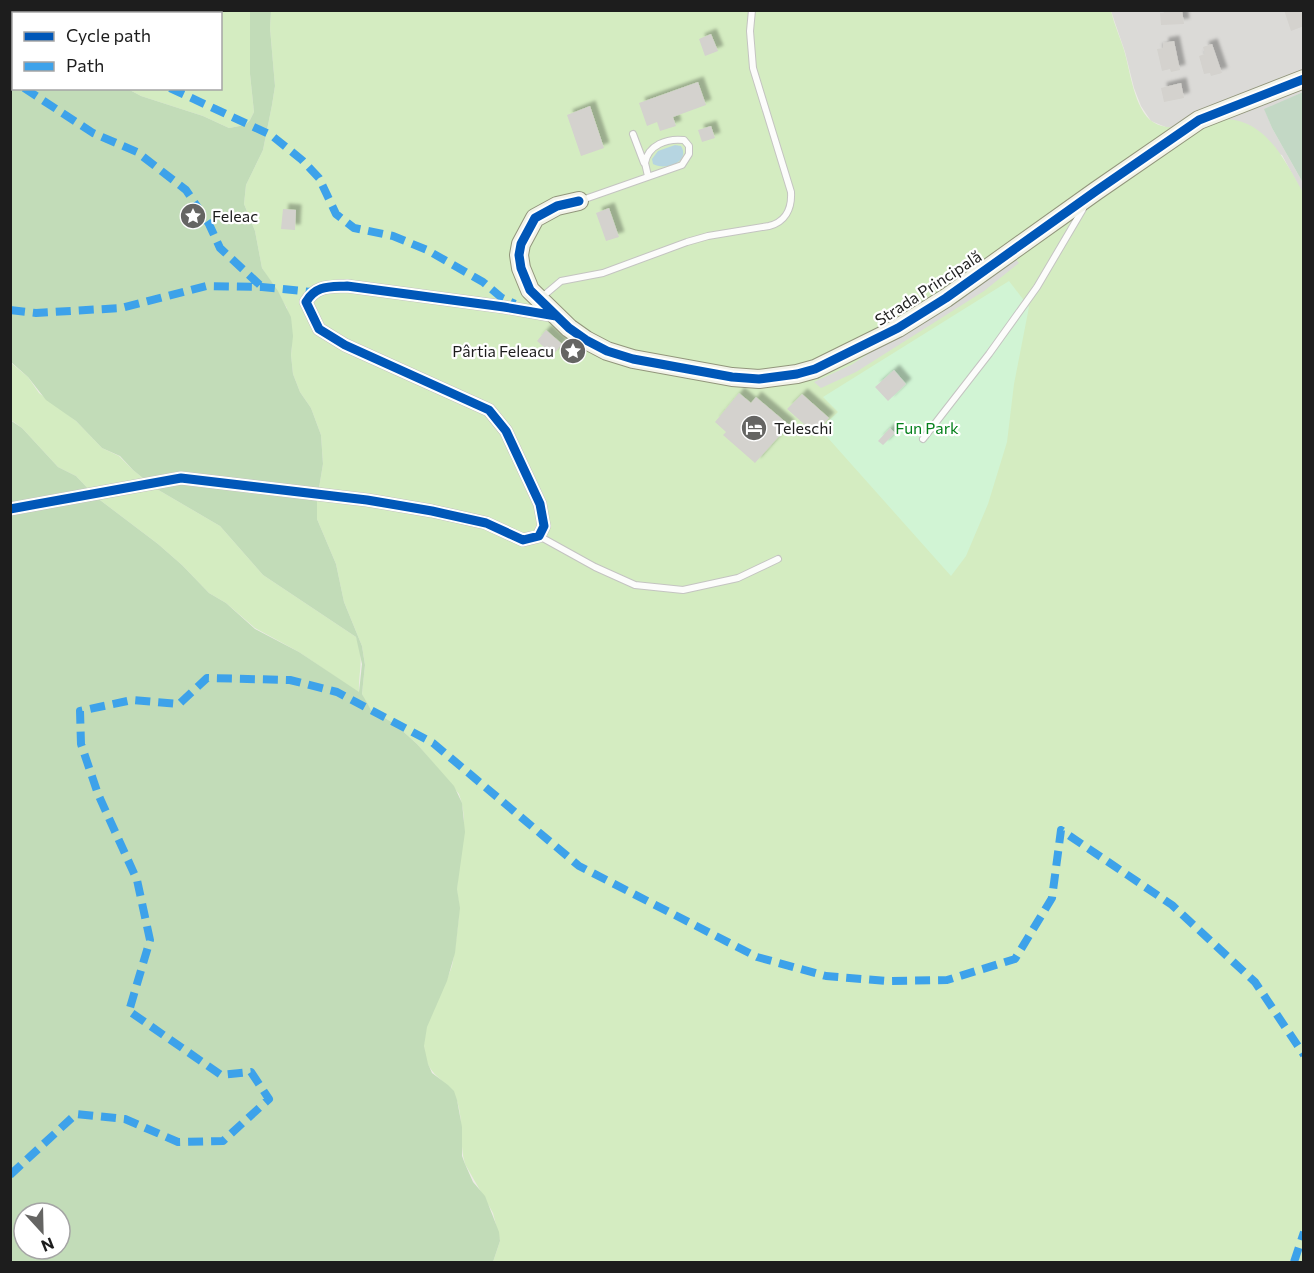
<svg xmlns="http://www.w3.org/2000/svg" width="1314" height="1273" font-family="Commissioner,sans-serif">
<defs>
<filter id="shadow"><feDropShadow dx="5.5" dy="-5.5" stdDeviation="1.5" flood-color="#0004"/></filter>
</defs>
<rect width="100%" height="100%" fill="#ecebe5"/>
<path fill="#dbdad7" d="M1111,11H1303V92L1265,110L1272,128L1303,183V194L1282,155L1184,126L1168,128L1151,121L1141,106L1134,88L1125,52Z"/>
<path fill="#d4ecc1" d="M14,11H250V74L254,112L250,120L245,125L229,128L203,116L141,96L128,89L220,88V14H17Z
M271,11H1111C1114,24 1120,37 1124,50C1130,69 1134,110 1153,122C1164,129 1175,128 1188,125C1198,123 1209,119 1220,119C1266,117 1284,160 1304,194L1303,1262H493L500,1241L493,1213L465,1164C459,1144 464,1121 457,1101C448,1076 424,1079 424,1044C424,1017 444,991 452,966C454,959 460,914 459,907C459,901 457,896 457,889C458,856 471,827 459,794L417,744L395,724L371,710L366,703L362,694L365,665L362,646L344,602L336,564L317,519V500L323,464L321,435L311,408L300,392L293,374L291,355L292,346L287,308L262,268L255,231L244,204L246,185L263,150L272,105L275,86L270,28Z
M10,362L28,377L39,393L76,421L102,448L119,456L133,470L155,488L220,526L263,575L356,637C365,660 358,671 359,693L299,652L255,628L226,603L209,593L182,565L158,544L96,497L76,476L58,467L22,428L11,420Z"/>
<path fill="#c2dcb8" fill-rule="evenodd" d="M11,11L17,13L14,14V88L128,89L141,96L203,116L229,128L245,125L250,120L254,112L250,74V11H271L270,28L275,86L272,105L263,150L246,185L244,204L255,231L262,268L278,291L291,317L293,336L291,355L293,374L300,392L311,408L321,435L323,464L317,500V519L336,564L344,602L362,646L365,665L362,694L371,710L395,724L417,744L454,786L462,803L465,832L457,889L460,908L455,953L447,981L427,1027L424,1046L428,1064L432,1073L448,1085L454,1091L457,1100L462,1127V1156L465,1164L473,1182L485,1196L499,1232L500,1241L493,1262H11L10,420L22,428L58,467L76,476L96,497L158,544L182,565L209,593L226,603L255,629L299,652L359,692L362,664L356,637L263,575L220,526L155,488L133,470L120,456L102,448L76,421L46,400L28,377L11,362ZM24,1213H60V1249H24Z"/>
<path fill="#c3d8c5" d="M1303,92V183L1272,128L1264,109Z"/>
<path fill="#d1f4d4" d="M1009,281L1029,307L1014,384L1007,442L988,504L966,556L951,576L820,429L838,412L823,397Z"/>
<path fill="#dadad7" d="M1013,256L1019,263L984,291L856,372L821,388L814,382L851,365L939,308Z"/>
<path fill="#b6d5e1" d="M675,145L681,146C691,162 665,171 653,164L652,159L658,151Z"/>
<path fill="#d4d2ce" filter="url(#shadow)" d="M1164,10H1182L1184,24L1161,25L1160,13H1164Z
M1284,10H1304V26L1291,31Z
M711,34L718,51L705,56L699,39Z
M1174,41L1180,70L1171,72L1170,69L1162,71L1157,49L1163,48V43Z
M1212,44L1222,73L1211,76L1210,73L1204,74L1199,56L1205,54L1203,47Z
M698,82L706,105L673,117L676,126L660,131L657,122L647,126L639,103Z
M1181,83L1184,98L1164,102L1161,88Z
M590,106L604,148L581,156L567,115Z
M711,126L715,138L702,142L698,130Z
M609,208L619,237L606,241L596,213Z
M283,209L296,210L295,230L281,229Z
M546,330L562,344L553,355L537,341Z
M894,370L906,384L888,401L875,387Z
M739,393L751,403L756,397L789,425L755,463L723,435L726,432L715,422Z
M802,394L829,418L814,433L787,409Z
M890,428L895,433L883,445L878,441Z"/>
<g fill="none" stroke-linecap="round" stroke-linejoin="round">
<g stroke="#c4c4c1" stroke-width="8">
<path id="lane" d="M633,134L644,163
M582,200L682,165L689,154V146L684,140C667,138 648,145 645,163L648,176
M542,297L561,281L603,273L687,242L708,236L769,226C785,222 792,209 791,192L753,68L750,31L752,10
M923,439L989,354L1037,287L1083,209
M539,536L595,567L635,585L683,590L738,578L778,559"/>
</g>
<g stroke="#c4c4c1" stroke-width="14">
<path id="street" d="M10,509L181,478L367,500L432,511L486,523L523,540L539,536L544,526L540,504L506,431L489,410L345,345L319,329L306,302C316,285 329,287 347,286L504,307L555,316"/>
</g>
<g stroke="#92967c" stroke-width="20">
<path id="secondary" d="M579,201L557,206L535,218L521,244L519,255L521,268L530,290L569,328L586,340L607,351L633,359L732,377L759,379L797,374L815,369L898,328L946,298L1096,191L1199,120L1304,79"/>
</g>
<use href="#lane" stroke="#fcfcfb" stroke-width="6"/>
<use href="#street" stroke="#fcfcfb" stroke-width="12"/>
<use href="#secondary" stroke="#f2f3e9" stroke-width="18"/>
<path stroke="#3da2ea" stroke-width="8" stroke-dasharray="15 8" stroke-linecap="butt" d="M31,10L34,14
M10,80L14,82
M24,88L93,133L137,152L186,190L209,224L220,248L262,287
M170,88L271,135L302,160L319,178L336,214L354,228L393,236L427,250L483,282L502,298L515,304
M10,310L36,313L121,308L206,286L262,287L312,292
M10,1175L76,1114L125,1119L178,1142L223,1141L269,1099L251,1072L221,1075L129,1011L150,940L137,880L98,794L81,744L80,711L132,700L179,704L207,678L290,680L337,692L433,743L579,866L757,957L826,976L886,981L947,980L1015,959L1052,898L1061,830L1172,905L1255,982L1304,1055
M1294,1262L1304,1232"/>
<g stroke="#fff" stroke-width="13">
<path id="cycleway" d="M579,201L557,206L535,218L521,244L519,255L521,268L530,290L569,328L586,340L607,351L633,359L732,377L759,379L797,374L815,369L898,328L946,298L1096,191L1199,120L1304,79
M10,509L181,478L367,500L432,511L486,523L523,540L539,536L544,526L540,504L506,431L489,410L345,345L319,329L306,302C316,285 329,287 347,286L504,307L556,316"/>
</g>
<use href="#cycleway" stroke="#0057b8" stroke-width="9"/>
</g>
<defs>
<g id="sight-disc" transform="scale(1.35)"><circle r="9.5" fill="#656563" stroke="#fff"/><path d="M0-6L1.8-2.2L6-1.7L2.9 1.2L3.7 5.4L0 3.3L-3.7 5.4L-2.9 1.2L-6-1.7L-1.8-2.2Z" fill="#fff"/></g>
<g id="hotel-disc" transform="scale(1.35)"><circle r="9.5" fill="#656563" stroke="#fff"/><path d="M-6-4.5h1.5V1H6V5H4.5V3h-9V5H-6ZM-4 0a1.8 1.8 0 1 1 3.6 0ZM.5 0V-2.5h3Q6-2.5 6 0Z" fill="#fff"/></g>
</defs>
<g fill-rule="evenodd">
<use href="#sight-disc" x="193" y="216"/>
<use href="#sight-disc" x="573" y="351"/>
<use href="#hotel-disc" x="754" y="428"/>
</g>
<g text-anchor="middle" stroke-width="4.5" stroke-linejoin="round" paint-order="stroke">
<g font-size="16" fill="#1d1d1d" stroke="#fff" text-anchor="start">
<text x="212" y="222">Feleac</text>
<text x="554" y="357" text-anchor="end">Pârtia Feleacu</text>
<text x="774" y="434">Teleschi</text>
</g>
<g font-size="16" fill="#1d1d1d" stroke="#fff">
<text transform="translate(928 288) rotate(-33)" y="6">Strada Principală</text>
</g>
<g font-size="16" fill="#05801b" stroke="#fff">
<text x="927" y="434">Fun Park</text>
</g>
</g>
<rect width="1314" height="1273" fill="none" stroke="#1d1d1d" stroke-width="24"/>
<rect x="12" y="12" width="210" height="78" fill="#ffffff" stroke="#a5a5a5" stroke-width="1.5"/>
<rect x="24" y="32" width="30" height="9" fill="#0057b8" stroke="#a5a5a5" stroke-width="1.5"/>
<text x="66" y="42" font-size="18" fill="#1d1d1d">Cycle path</text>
<rect x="24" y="62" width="30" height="9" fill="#3da2ea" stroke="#a5a5a5" stroke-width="1.5"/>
<text x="66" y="72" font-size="18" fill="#1d1d1d">Path</text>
<g transform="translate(42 1231) rotate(158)"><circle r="28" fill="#ffffff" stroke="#a5a5a5" stroke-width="1.5"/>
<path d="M0-4.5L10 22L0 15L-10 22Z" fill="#656563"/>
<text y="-9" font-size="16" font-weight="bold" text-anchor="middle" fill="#1d1d1d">N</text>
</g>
</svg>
